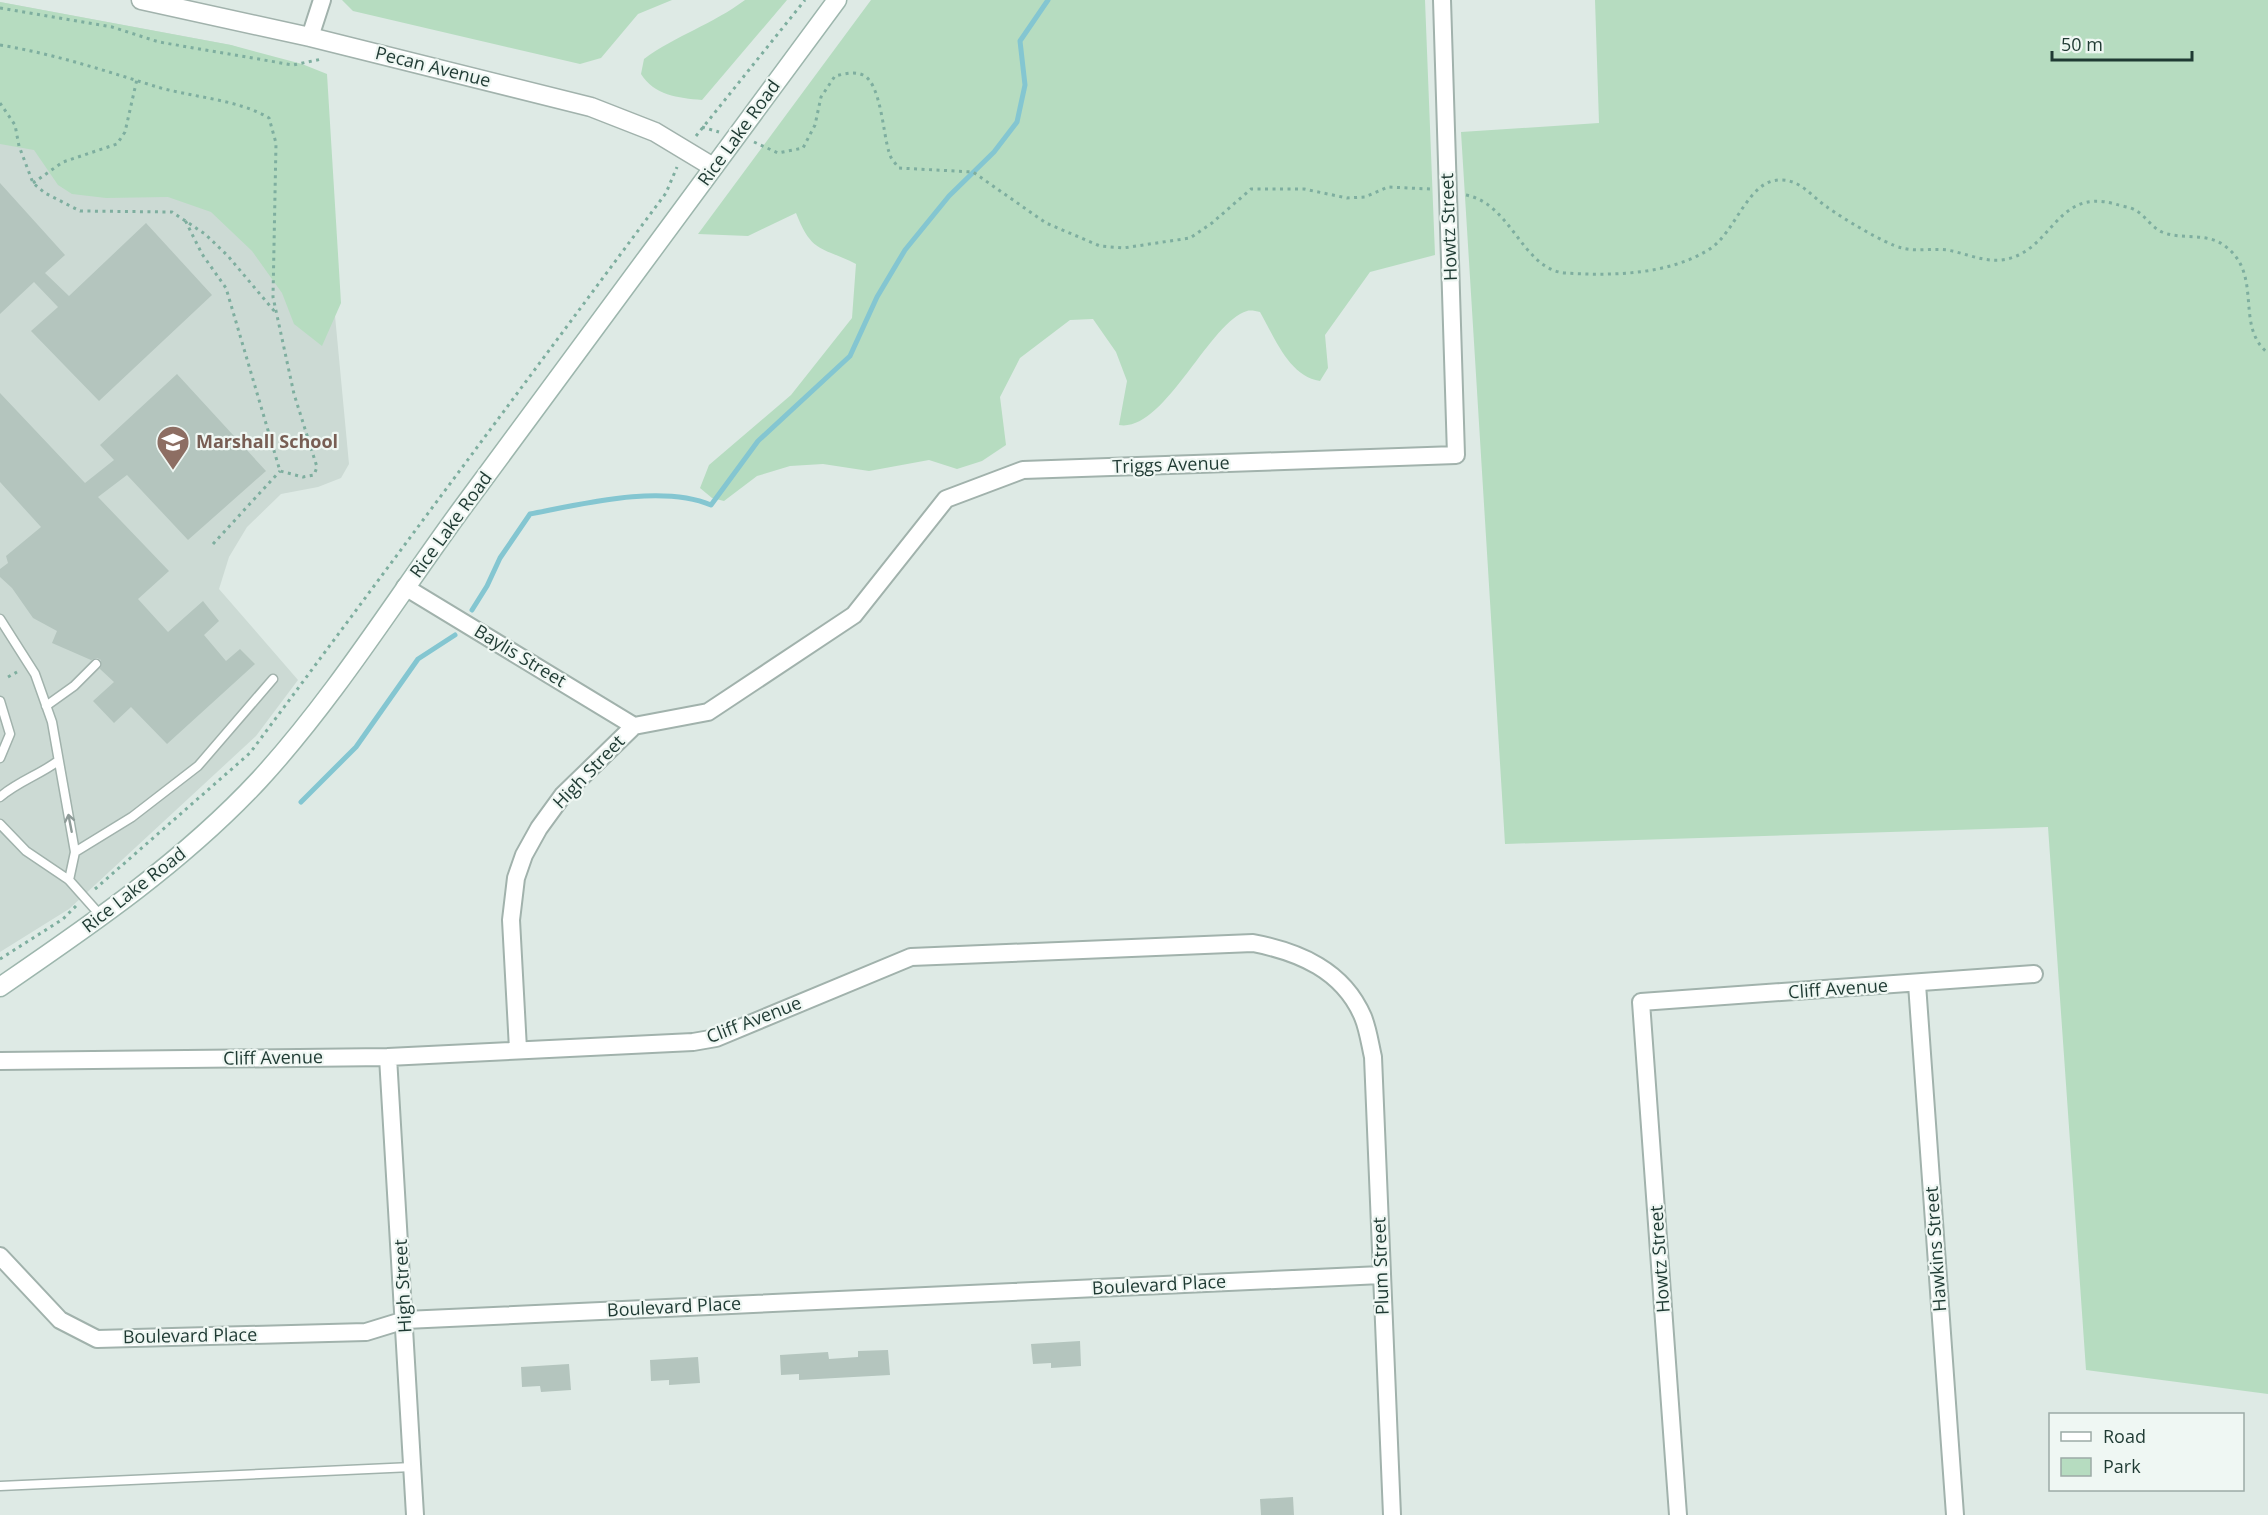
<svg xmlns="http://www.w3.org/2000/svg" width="2268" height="1515" font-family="'Open Sans',sans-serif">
<rect width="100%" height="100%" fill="#deeae5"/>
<path fill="#ccdad4" d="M0,2L231,45L312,72L349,464L341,478L318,487L281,494L247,527L229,557L219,589L298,680L256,736L69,909L0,952Z"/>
<path fill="#b6dcc0" d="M342,0H672L638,14L601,58L580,64L353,11Z
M745,0H787L702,100C678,98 654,95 641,74L644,59C675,36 713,24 745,0Z
M871,0H1425L1435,255L1370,272L1325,335L1328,368L1320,381C1289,377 1274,336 1260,312C1256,311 1250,310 1247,311C1209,322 1164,433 1119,425L1127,381L1116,352L1093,319L1070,320L1020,358L1000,397L1006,445L982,461L957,469L929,460L869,471L823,464L790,466L757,476L724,501L712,498L700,488L709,465L791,395L852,318L856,264C821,246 812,254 796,213L748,236L698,234Z
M1595,0H2268V1394L2086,1370L2048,827L1505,844L1461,132L1599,123Z
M0,2L231,45L302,64L327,74L341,303L322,346L294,324L282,293L252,251L211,212L168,197L106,198L72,194L58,185L34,150L0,144Z"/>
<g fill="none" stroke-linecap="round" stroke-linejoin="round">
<path stroke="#84c6d1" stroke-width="5" d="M472,610L487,586L500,558L530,514C582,504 661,484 711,505L758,441L850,356L877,297L905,250L949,196L994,152L1017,122L1025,85L1020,41L1048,0
M301,802L356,747L418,659L455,635"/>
</g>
<path fill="#b4c5be" d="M0,183L65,255L45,273L69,296L146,223L212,295L99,401L31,331L58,307L34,282L0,314Z
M177,374L266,471L188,540L127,475L98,497L169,571L138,599L168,632L203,601L219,621L204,635L226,661L240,649L255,664L167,744L131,707L114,723L93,701L114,682L100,669L101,660L97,658L91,660L52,643L57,631L33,618L12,588L0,577V569L8,563L6,556L41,527L0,482V393L85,483L114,460L100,445Z
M1080,1341L1081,1366L1051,1368V1363L1033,1364L1031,1344Z
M888,1350L890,1375L799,1380V1374L781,1375L780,1355L828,1352L829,1359L858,1357V1351Z
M698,1357L700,1383L669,1385V1380L651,1381L650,1360Z
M569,1364L571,1390L541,1392L540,1386L522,1387L521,1367Z
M1293,1497L1294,1515H1261L1260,1499Z"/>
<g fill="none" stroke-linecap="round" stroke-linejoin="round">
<g stroke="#a1b2ac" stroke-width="11">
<path id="service" d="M0,619L35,674L52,722L75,852L69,880
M0,701L10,734L0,758
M46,706L74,686L96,664
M0,797C17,782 39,775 58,761
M0,824L26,851L69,880L101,916
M75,852L132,817L198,766L273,679
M0,1486L412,1467"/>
</g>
<g stroke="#a1b2ac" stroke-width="20">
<path id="minor" d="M310,37L322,0
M405,587L634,726
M1917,984L1955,1515
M518,1049L511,920L516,878L524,855L539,828L563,795L634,726L708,712L854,615L946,499L1023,470L1456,455L1442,0
M388,1057L415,1515
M0,1061L388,1057L693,1042L716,1038L911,957L1253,943C1299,952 1343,970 1363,1017C1368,1029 1370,1044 1373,1057L1392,1515
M0,1256L60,1320L97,1339L366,1332L405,1320L1381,1275
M1678,1515L1641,1002L2034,974"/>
</g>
<g stroke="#a1b2ac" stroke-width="21">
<path id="tertiary" d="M141,0L310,37L591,107L655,132L713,167"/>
</g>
<g stroke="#9db6ad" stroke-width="21">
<path id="secondary" d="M0,987C92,924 184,861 260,779C335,697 395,600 460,511C586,341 711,170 837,0"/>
</g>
<path stroke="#7eae9f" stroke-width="3" stroke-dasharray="3 4.5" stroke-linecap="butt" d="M0,8L112,27L159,42L293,65L322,59
M0,45C54,54 103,70 154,86C189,97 238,99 269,118L276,143L273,297L294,394L317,467L314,475L303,477L280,471L226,288L202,254L185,220
M0,103L15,125L19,146L33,183L45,193L80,211L172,212L205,234L228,256L275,312
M702,127L719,132
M696,136L805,0
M754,142L778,153L803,148L815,125L821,97L835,76C844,74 854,71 863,75C881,83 883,134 889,152C890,158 895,163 899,168L973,172L1046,223L1100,246L1123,248L1190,238L1212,223L1251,189H1304L1347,198L1365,197L1388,187L1430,189
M33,183L63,162L117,144L125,132L137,79
M1466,195C1512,204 1522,269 1565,273C1611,276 1668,275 1708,250C1736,234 1747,179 1781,180C1801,180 1811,196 1827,207C1842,218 1885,244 1902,248C1917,252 1932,248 1947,250C1965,253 1983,262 2001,260C2053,254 2054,187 2115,204C2121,206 2130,207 2135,210C2145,215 2151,227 2162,232C2180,240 2208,232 2225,246C2264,275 2234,326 2268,353
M213,544L280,471
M8,677L17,672
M95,889L250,753L666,193L677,167
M0,959L63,919L77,905"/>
<use href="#service" stroke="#fff" stroke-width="8"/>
<use href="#minor" stroke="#fff" stroke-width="16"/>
<use href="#tertiary" stroke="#fff" stroke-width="18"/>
<use href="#secondary" stroke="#fff" stroke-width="18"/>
</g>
<defs><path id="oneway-shaft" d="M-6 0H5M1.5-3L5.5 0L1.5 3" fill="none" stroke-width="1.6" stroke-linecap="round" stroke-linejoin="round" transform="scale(1.5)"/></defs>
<use stroke="#8f9c99" href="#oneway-shaft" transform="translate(70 823) rotate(-101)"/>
<defs>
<g id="school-pin" transform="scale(1.725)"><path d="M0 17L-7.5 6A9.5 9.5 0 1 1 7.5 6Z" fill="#8d6e63" stroke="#eff7f3"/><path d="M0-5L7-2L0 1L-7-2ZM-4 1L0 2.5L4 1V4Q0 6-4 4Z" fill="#fff"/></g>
</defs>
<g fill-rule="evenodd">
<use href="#school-pin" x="173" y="442"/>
</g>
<g text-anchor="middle" stroke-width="4.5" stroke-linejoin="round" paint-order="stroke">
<g font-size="18" fill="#1f3a33" stroke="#eff7f3">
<text transform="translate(433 67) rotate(14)" y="6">Pecan Avenue</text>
<text transform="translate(739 133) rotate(-54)" y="6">Rice Lake Road</text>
<text transform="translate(1449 227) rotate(-92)" y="6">Howtz Street</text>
<text transform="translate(1171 465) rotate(-2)" y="6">Triggs Avenue</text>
<text transform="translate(451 525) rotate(-54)" y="6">Rice Lake Road</text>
<text transform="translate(520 656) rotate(31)" y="6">Baylis Street</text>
<text transform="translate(589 772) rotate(-46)" y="6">High Street</text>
<text transform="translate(134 890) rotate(-38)" y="6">Rice Lake Road</text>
<text transform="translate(1838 989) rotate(-4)" y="6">Cliff Avenue</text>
<text transform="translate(754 1020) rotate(-21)" y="6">Cliff Avenue</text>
<text transform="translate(273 1058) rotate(-1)" y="6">Cliff Avenue</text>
<text transform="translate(1936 1249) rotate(-94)" y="6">Hawkins Street</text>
<text transform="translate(1660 1259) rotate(-94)" y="6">Howtz Street</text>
<text transform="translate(1381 1266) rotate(-92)" y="6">Plum Street</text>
<text transform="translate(1159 1285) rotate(-3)" y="6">Boulevard Place</text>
<text transform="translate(403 1286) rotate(-93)" y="6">High Street</text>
<text transform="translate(674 1307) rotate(-3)" y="6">Boulevard Place</text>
<text transform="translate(190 1336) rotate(-1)" y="6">Boulevard Place</text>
</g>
<g font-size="18" font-weight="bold" fill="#785e54" stroke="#eff7f3" text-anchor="start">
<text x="196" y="448">Marshall School</text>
</g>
</g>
<rect x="2049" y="1413" width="195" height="78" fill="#eff7f3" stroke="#9caba6" stroke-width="1.5"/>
<rect x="2061" y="1432" width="30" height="9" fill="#ffffff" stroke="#9caba6" stroke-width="1.5"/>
<text x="2103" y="1443" font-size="18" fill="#1f3a33">Road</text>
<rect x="2061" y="1458" width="30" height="18" fill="#b6dcc0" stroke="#9caba6" stroke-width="1.5"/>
<text x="2103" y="1473" font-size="18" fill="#1f3a33">Park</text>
<path d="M2052 51v9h140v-9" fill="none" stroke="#1f3a33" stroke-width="3"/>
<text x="2061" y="51" font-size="18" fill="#1f3a33" stroke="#eff7f3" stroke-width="4.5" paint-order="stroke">50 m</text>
</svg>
